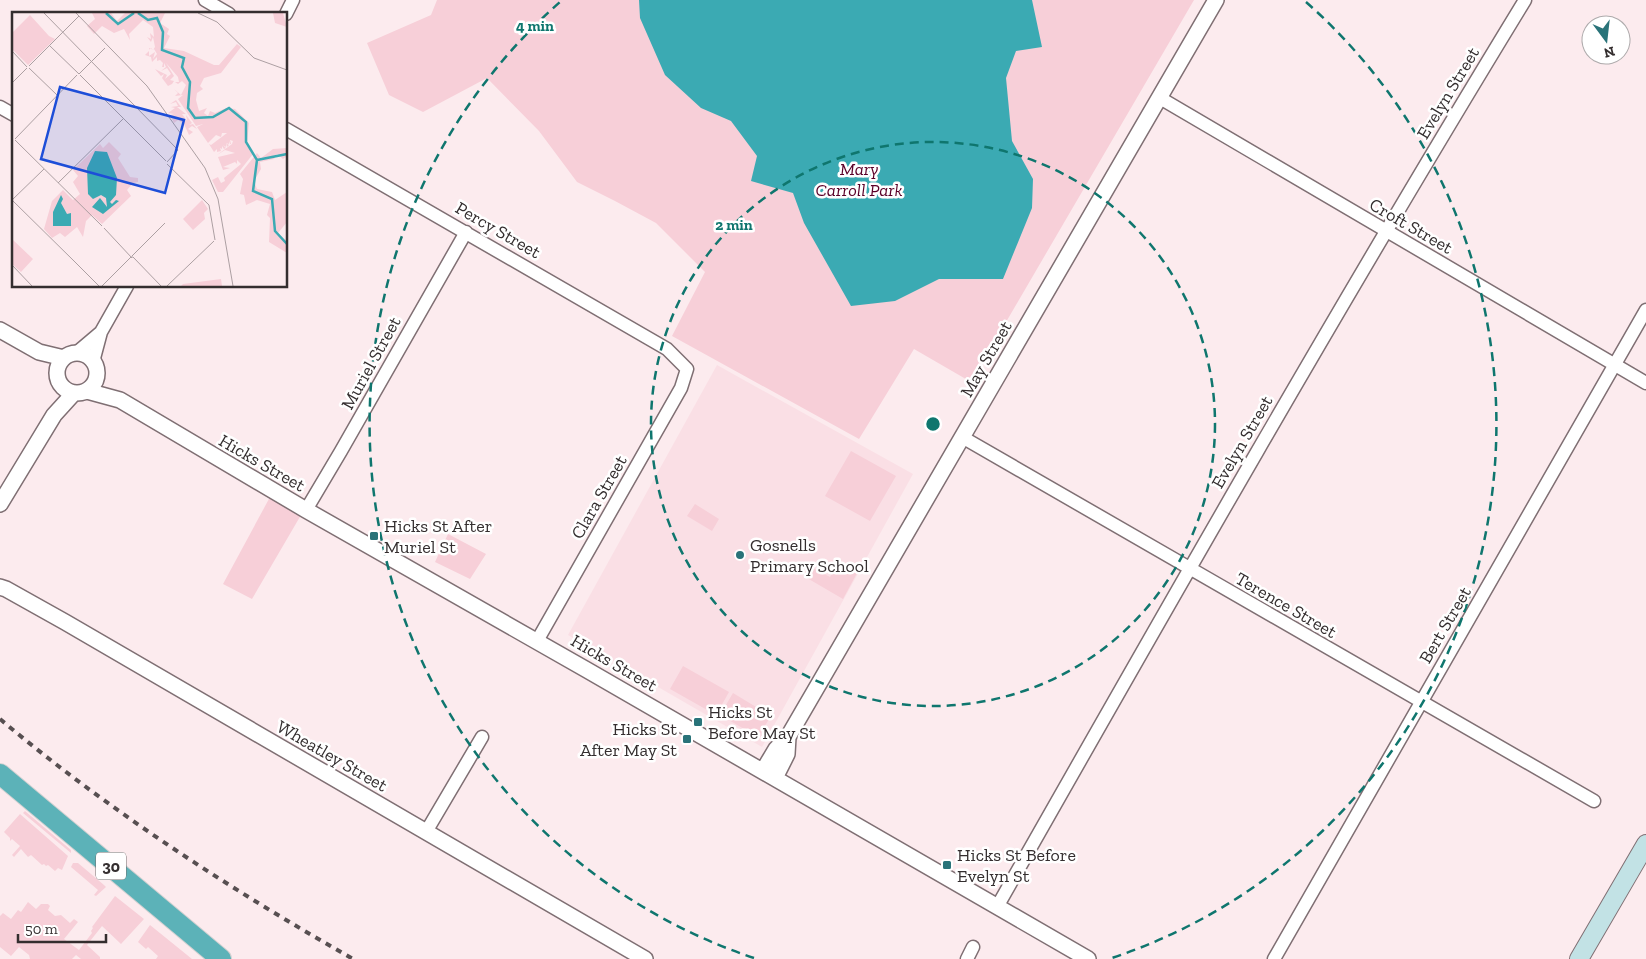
<svg xmlns="http://www.w3.org/2000/svg" width="1646" height="959" font-family="'Zilla Slab',serif">
<rect width="100%" height="100%" fill="#fcebee"/>
<path fill="#fadfe5" d="M717,365L913,474L762,747L568,635Z"/>
<path fill="#f7cfd8" d="M437,0H1194L971,382L914,349L859,439L672,336L705,272L656,223L615,201L577,182L539,131L487,78L423,112L389,95L367,43L431,15Z
M851,451L896,476L870,521L825,496Z
M270,497L301,515L252,599L223,584Z
M695,504L719,519L712,531L687,516Z
M448,534L486,554L470,579L435,562Z
M838,562L857,573L843,599L807,578L813,568L830,577Z
M683,666L729,692L716,715L670,689Z
M733,693L771,716L758,737L720,715Z
M25,811L71,850V853L23,813Z
M20,814L68,856L62,870L58,868L55,871L48,865L46,866L44,864L42,865L31,855L28,857L21,849L14,857L12,855L20,846L12,839L10,841V838L4,832Z
M73,863H78L104,885L106,887L96,896L94,895L98,890L71,867Z
M115,896L144,919L121,944L102,926L87,945L100,957V959H81L76,955L72,959H30L29,955L19,947L11,956L0,947V916L3,913L11,919L18,910L21,912L28,902L36,909L41,904H48L50,906L48,910L55,916L61,915L70,923L74,919L78,922L64,939L79,950L92,933L91,931L93,928L92,927Z
M150,925L192,959H156L158,956L148,947L146,949L138,942Z"/>
<path fill="#3baab3" d="M639,0H1032L1042,47L1016,51L1006,78L1012,141L1033,179L1032,208L1003,279H939L895,301L851,306L804,223L793,193L751,181L757,156L731,121L701,108L665,75L640,18Z"/>
<g fill="none" stroke-linecap="round" stroke-linejoin="round">
<g stroke="#7f6f73" stroke-width="15">
<path id="minor" d="M205,0L229,14
M286,14L293,0
M1160,98L1646,383
M0,107L14,115
M286,129L667,349L687,369L681,388L537,641
M75,354L101,332
M93,362L101,332L127,286
M962,437L1594,801
M306,510L341,451L466,232
M426,832L482,737
M997,907C1170,602 1343,298 1525,0
M967,959L973,947
M1274,959L1646,310"/>
</g>
<g stroke="#7f6f73" stroke-width="18">
<path id="tertiary" d="M0,330L39,352L64,358
M57 373a20 20 0 1 1 40 0a20 20 0 1 1-40 0Z
M87,391L120,400L306,510L587,670L1088,959
M0,504L54,415L74,393
M0,587L6,589L65,622L645,959
M763,771L776,749L788,737L1216,0
M775,778L787,754L788,737"/>
</g>
<g stroke="#7f6f73" stroke-width="20">
<path id="secondary" d="M1579,959L1646,844"/>
</g>
<g stroke="#d2d1d1" stroke-width="22">
<path id="trunk" d="M0,774L221,959"/>
</g>
<use href="#minor" stroke="#fff" stroke-width="12"/>
<use href="#tertiary" stroke="#fff" stroke-width="15"/>
<use href="#secondary" stroke="#c2e2e5" stroke-width="18"/>
<use href="#trunk" stroke="#5cb2b8" stroke-width="20"/>
<path stroke="#574f51" stroke-width="4" stroke-dasharray="6 6" stroke-linecap="butt" d="M0,719C108,810 230,889 353,959"/>
</g>
<g fill="none" stroke="#0f766e" stroke-width="2.5" stroke-dasharray="9 6">
<circle cx="933" cy="424" r="282"/>
<path d="M754 958A563 563 0 0 1 560 2M1306 2A563 563 0 0 1 1112 958"/>
</g>
<g fill="#297379" stroke="#fff" stroke-width="2">
<rect x="369" y="531" width="10" height="10" rx="2.5"/>
<circle cx="740" cy="555" r="5"/>
<rect x="693" y="717" width="10" height="10" rx="2.5"/>
<rect x="682" y="734" width="10" height="10" rx="2.5"/>
<rect x="942" y="860" width="10" height="10" rx="2.5"/>
</g>
<g text-anchor="middle" stroke-width="5" stroke-linejoin="round" paint-order="stroke">
<rect fill="#fff" stroke="#716d6d" stroke-width="1" x="96" y="852.5" width="30" height="27" rx="4"/>
<g font-size="16" font-weight="bold" fill="#342e2f">
<text x="111" y="872">30</text>
</g>
<g font-size="18" fill="#342e2f" stroke="#fff">
<text transform="translate(1448 93) rotate(-59)" y="6">Evelyn Street</text>
<text transform="translate(1411 226) rotate(30)" y="6">Croft Street</text>
<text transform="translate(498 230) rotate(30)" y="6">Percy Street</text>
<text transform="translate(986 359) rotate(-60)" y="6">May Street</text>
<text transform="translate(371 363) rotate(-61)" y="6">Muriel Street</text>
<text transform="translate(1242 442) rotate(-60)" y="6">Evelyn Street</text>
<text transform="translate(262 463) rotate(30)" y="6">Hicks Street</text>
<text transform="translate(599 497) rotate(-60)" y="6">Clara Street</text>
<text transform="translate(1286 605) rotate(30)" y="6">Terence Street</text>
<text transform="translate(1445 625) rotate(-60)" y="6">Bert Street</text>
<text transform="translate(614 663) rotate(30)" y="6">Hicks Street</text>
<text transform="translate(332 756) rotate(30)" y="6">Wheatley Street</text>
</g>
<g font-size="18" font-style="italic" fill="#5b0028" stroke="#fff">
<text x="859" y="175">Mary<tspan x="859" dy="21">Carroll Park</tspan></text>
</g>
<g font-size="18" fill="#342e2f" stroke="#fff" text-anchor="start">
<text x="384" y="532">Hicks St After<tspan x="384" dy="21">Muriel St</tspan></text>
<text x="750" y="551">Gosnells<tspan x="750" dy="21">Primary School</tspan></text>
<text x="708" y="718">Hicks St<tspan x="708" dy="21">Before May St</tspan></text>
<text x="677" y="735" text-anchor="end">Hicks St<tspan x="677" dy="21">After May St</tspan></text>
<text x="957" y="861">Hicks St Before<tspan x="957" dy="21">Evelyn St</tspan></text>
</g>
</g>
<g transform="translate(12 12)">
<rect width="275" height="275" fill="#fcebee"/>
<path d="M80,1H99L105,9L113,1H153L148,11L157,17L155,22L158,24L152,36L172,39L202,53H207L225,32L229,35L209,61L192,66L188,74L191,77L185,81L184,88L187,99L195,96L192,101L196,104L198,99L203,101L214,96L223,97L237,111L235,131L241,142L211,180H206L200,168L206,165L209,171L213,169L212,166L229,152L225,148V152L223,150L211,155L218,156L211,158L206,145L223,141L213,138L205,143L220,132L221,129L218,128L219,132H218L217,129V132L214,131L217,133L215,135L214,131V135L211,133L214,136L212,137L210,134V137L208,136L209,139L205,140V137L202,140L197,132L199,133L215,121H210L209,125L204,123L196,131L185,115L191,112L184,114L166,87L171,83L163,84L166,81L162,77L169,83L174,73L170,69L166,72L163,70H167L166,65L154,51L162,64L158,68L162,69L160,72L156,74L150,66L152,62L149,64L143,57L155,63L153,67L159,62L155,56L149,59L154,55L152,51V55H150L151,51L148,48L145,49V43V45L140,50L139,45L133,43L137,39V44L143,40L141,47L145,42L142,37L141,38L138,36V38L137,36H139L141,38L143,35L141,25L139,30L135,25L139,27L138,21L142,25L141,15L131,8L117,22L118,28L112,17L102,21L90,14L82,22L75,14L83,7ZM261,1H271L275,15L263,11ZM18,3L37,24L43,27L16,53L0,37V21ZM164,88L169,95H165L174,102H170L173,106L171,109L175,108L174,103L180,111L177,113L181,112L185,117L180,114L176,117L181,120L177,123L172,112L166,108L162,111L158,103L162,102L156,101L163,96L159,95L166,94L164,90L158,92ZM97,130L109,142L106,146L118,165L126,166V170L121,171L115,178L119,184L90,212L80,203L74,209L71,225L65,215L53,225L48,221L40,226L32,217L40,189L51,178L61,188L68,182L61,170L66,164L61,158L88,132L91,136ZM275,136V144L271,147L265,142L262,147L248,150L249,157L242,169L245,177L260,180L263,188L275,180V210L266,221L275,229V241L257,230L258,206L255,203L258,192L245,188L234,193L232,183L228,182L231,167L228,162L245,141L249,146L261,137ZM190,188L196,197L192,201L193,207L181,218L171,207ZM0,227L21,247L9,260L0,252ZM209,267L210,274H169L171,272Z" fill="#f7cfd8"/>
<path d="M83,139L95,140L105,166L104,183L98,190L100,192L104,188L107,189L91,202L80,195L88,186L95,195L94,186L89,183L81,187L76,182L75,156ZM49,183L51,187L49,191L55,202L59,201V214H41V200Z" fill="#3baab3"/>
<path fill="none" stroke="#3baab3" stroke-width="2.5" d="M94,1L106,12L122,1M126,1L136,8L145,6L151,20L150,38L172,46L170,55L178,70L176,96L183,106L201,105L217,96L234,110V130L245,148L241,179L260,187L263,219L275,232M245,148L275,142"/>
<path fill="none" stroke="#ac9fa2" stroke-width="1" d="M32,1L166,138L155,150M64,1L135,74L193,156L206,187L221,274M186,1L205,10L242,46L275,58M38,34L67,62M0,39L15,55M17,54L67,4M17,56L45,83M67,62L93,36M68,63L154,149M0,71L15,56M3,127L65,63M3,128L90,214M155,152L197,193L203,228M46,171L111,107M0,188L62,249M0,188L32,157M92,216L120,246V244M120,244L153,211M121,245L149,274M61,248L87,274M0,253L20,274M90,274L119,245M155,274L202,229"/>
<path fill="#1d4ed8" fill-opacity="0.15" stroke="#1d4ed8" stroke-width="2.5" d="M48,75L172,108L153,181L29,147Z"/>
<rect width="275" height="275" fill="none" stroke="#342e2f" stroke-width="2.5"/>
</g>
<circle cx="933" cy="424" r="8" fill="#0f766e" stroke="#fff" stroke-width="2.5"/>
<g font-size="15" text-anchor="middle" font-weight="bold" fill="#0f766e" stroke="#fff" stroke-width="5" stroke-linejoin="round" paint-order="stroke">
<text x="535" y="31">4 min</text>
<text x="734" y="230">2 min</text>
</g>
<g transform="translate(1606 40) rotate(165)"><circle r="24" fill="#ffffff" stroke="#aeabac"/>
<path d="M0-4L9 19L0 12L-9 19Z" fill="#297379"/>
<text y="-8" font-size="14" font-weight="bold" text-anchor="middle" fill="#342e2f">N</text>
</g>
<path d="M18 934v8h88v-8" fill="none" stroke="#342e2f" stroke-width="2.5"/>
<text x="25" y="934" font-size="15" fill="#342e2f" stroke="#ffffff" stroke-width="4" paint-order="stroke">50 m</text>
</svg>
